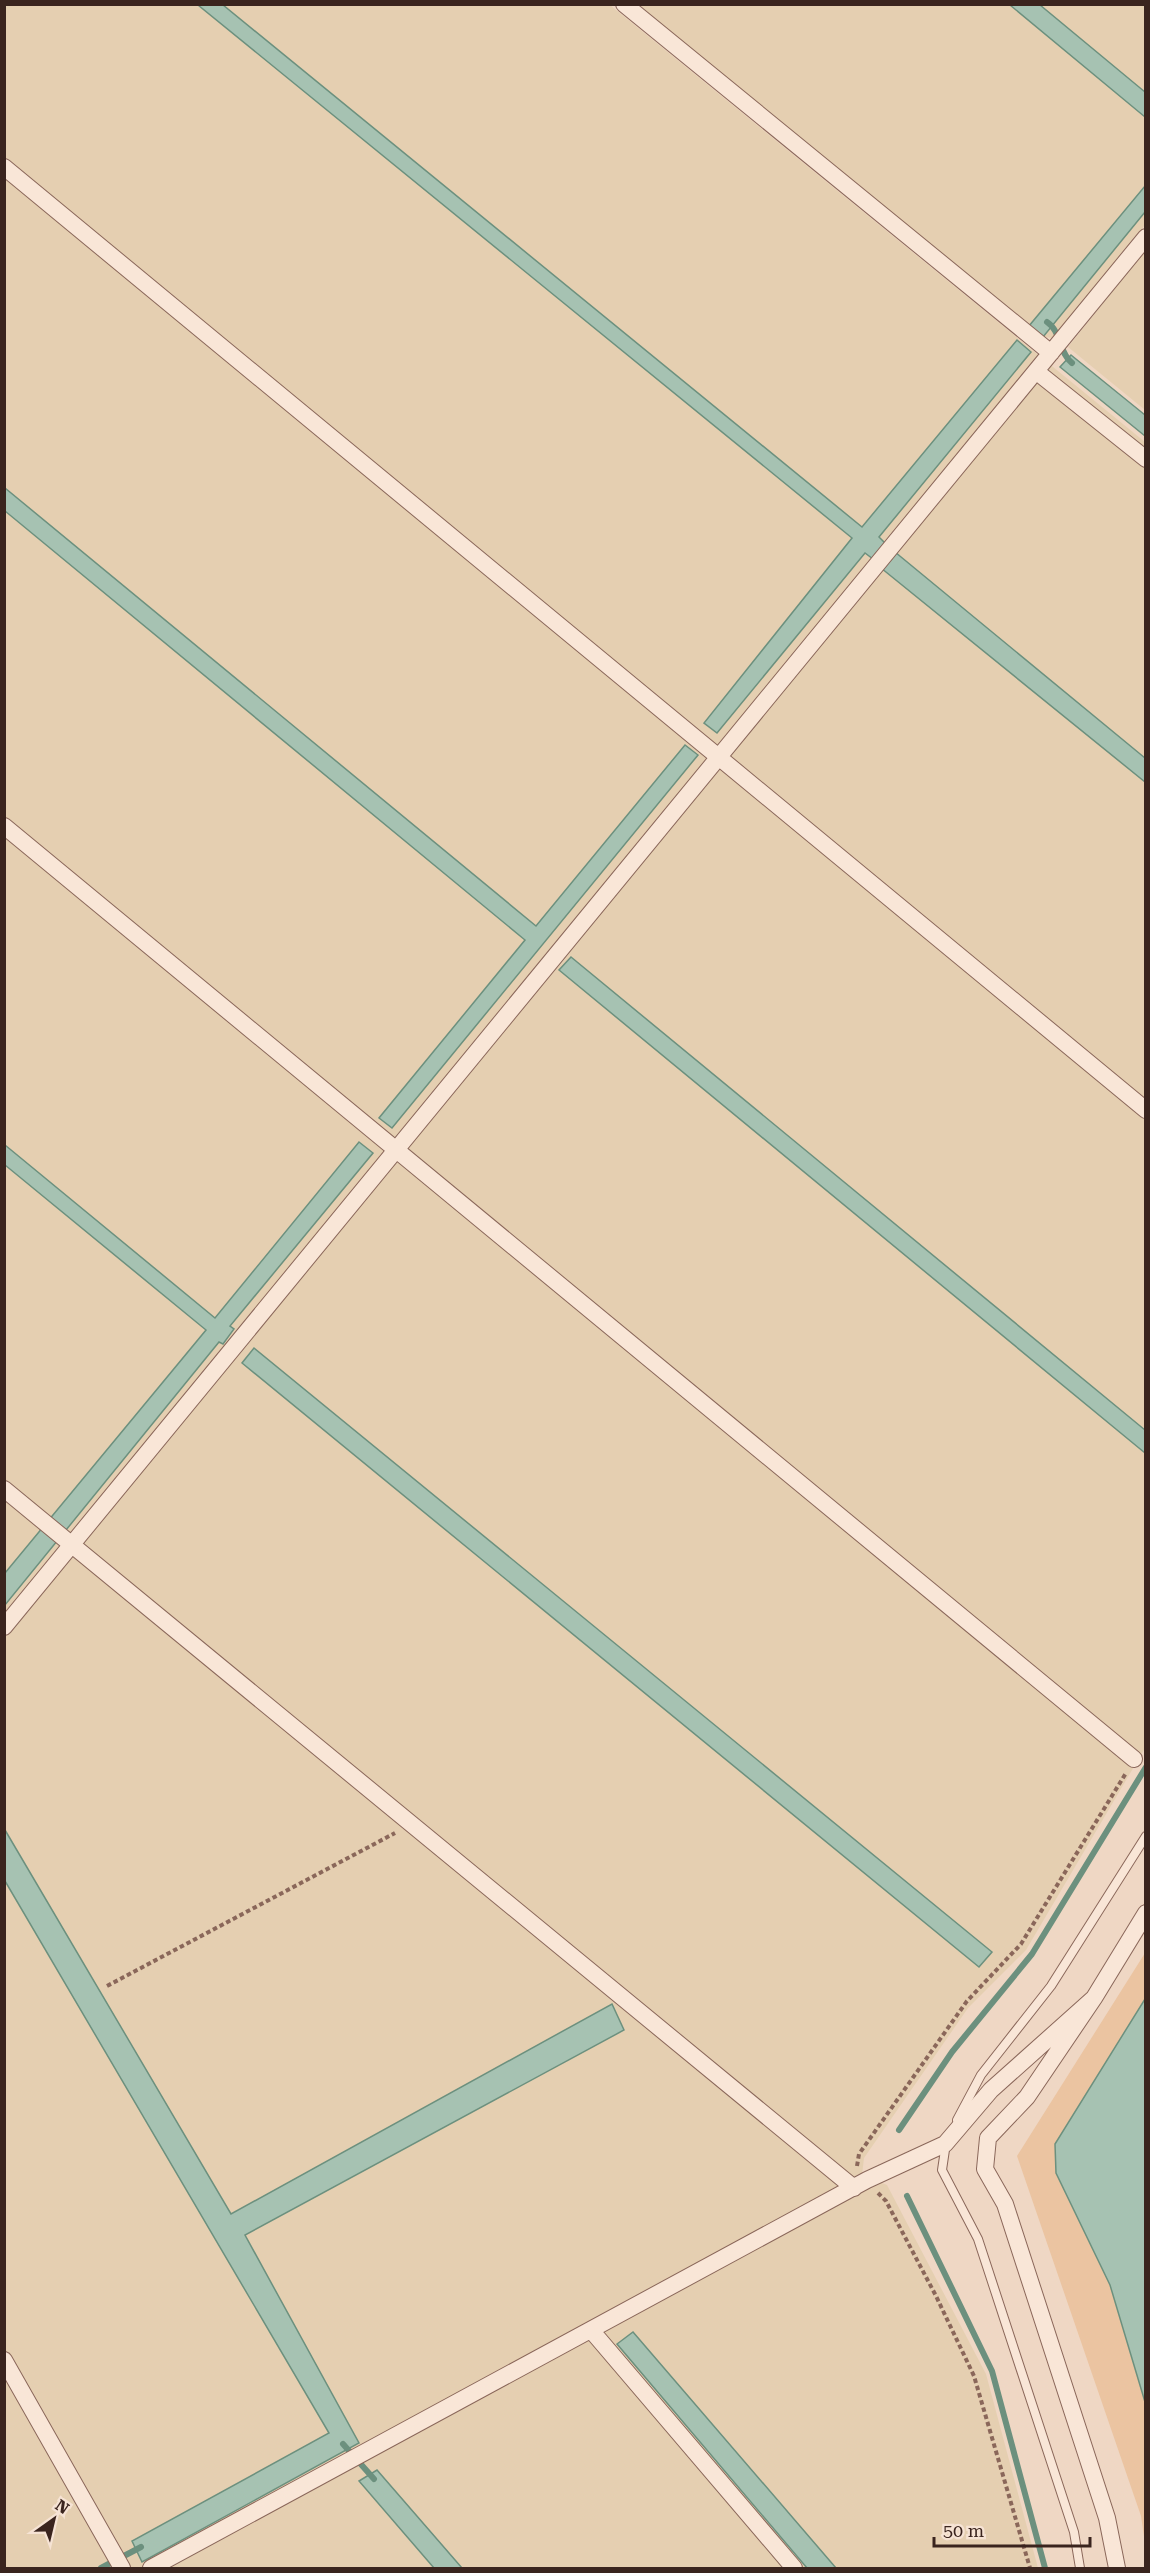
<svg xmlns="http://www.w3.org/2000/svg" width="1150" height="2573" font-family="'Roboto Serif',serif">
<rect width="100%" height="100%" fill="#efd7c4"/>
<path fill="#e5cfb1" d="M5,5H610L1145,442V1748L1026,1950L968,2008L864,2158L862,2175L887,2185L986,2374L1038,2568H5Z
M635,5H1145V225L1053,338L1043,337Z
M1145,251V410L1068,347Z"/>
<path fill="#ebc4a1" d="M1145,1953V1999L1055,2144L1056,2173L1110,2285L1145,2402V2543L1141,2516L1017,2156Z"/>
<path fill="#a6c2b2" stroke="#6c907e" stroke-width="1.5" d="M198,5H223L862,527L1017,340L1031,352L879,537L886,544L873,559L865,553L717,733L704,723L852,538Z
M1010,5H1040L1145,92V117Z
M1145,186V212L1043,337L1029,326Z
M1071,355L1145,415V436L1060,367Z
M5,488L536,926L685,745L698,755L392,1128L379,1118L525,940L5,511Z
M895,552L1145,758V782L881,568Z
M571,957L1145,1430V1453L559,970Z
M359,1142L373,1153L230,1326L234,1329L223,1344L219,1342L5,1605V1573L206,1330L5,1165V1145L215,1318Z
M254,1348L992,1952L979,1967L242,1363Z
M5,1830L231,2214L612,2004L624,2030L245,2235L359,2443L142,2562L132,2541L329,2433L5,1881Z
M1145,1999H1146L1145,2402L1110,2285L1056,2173L1055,2144Z
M633,2332L836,2568H807L617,2344Z
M377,2470L462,2568H434L359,2481Z"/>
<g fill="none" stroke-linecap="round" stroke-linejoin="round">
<path stroke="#6c907e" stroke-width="6" d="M1047,322C1061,331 1059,353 1072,363
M899,2130L952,2052L1032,1954L1146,1767
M907,2196L992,2371L1045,2568
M343,2444L374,2479
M101,2568L141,2547"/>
<g stroke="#8a675a" stroke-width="10">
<path id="service" d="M957,2120L981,2075L1051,1986L1146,1836
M946,2143L942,2170L978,2239L1074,2532L1080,2568"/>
</g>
<g stroke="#8a675a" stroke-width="18">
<path id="minor" d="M624,4L1051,353
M4,167L1146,1110
M1037,372L1146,459
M4,826L1134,1759
M4,1489L854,2188
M4,1627L1146,237
M591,2330L794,2568
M4,2360L122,2568
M151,2568L867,2180L945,2144L991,2090L1094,1998
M1117,2568L1107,2518L1005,2204L985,2169L988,2138L1027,2097L1094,1998L1146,1913"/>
</g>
<path stroke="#8a675a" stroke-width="4" stroke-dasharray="4.5 3" stroke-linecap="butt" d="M107,1986L395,1833
M857,2166L859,2154L967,2001L1021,1944L1126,1773
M878,2193L886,2201L936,2296L974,2376L1030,2568"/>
<use href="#service" stroke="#f9e6d7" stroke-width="8"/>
<use href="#minor" stroke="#f9e6d7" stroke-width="16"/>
</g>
<rect width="1150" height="2573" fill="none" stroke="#3a241e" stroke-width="12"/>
<g transform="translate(54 2519) rotate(34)" stroke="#f6e3d4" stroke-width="4.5" paint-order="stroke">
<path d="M0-4.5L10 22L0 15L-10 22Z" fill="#3a241e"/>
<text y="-9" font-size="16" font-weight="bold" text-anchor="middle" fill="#3a241e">N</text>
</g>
<path d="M934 2537v9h156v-9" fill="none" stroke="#3a241e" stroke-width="3"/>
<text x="943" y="2537" font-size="18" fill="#3a241e" stroke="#f6e3d4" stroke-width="4.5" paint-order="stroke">50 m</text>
</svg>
